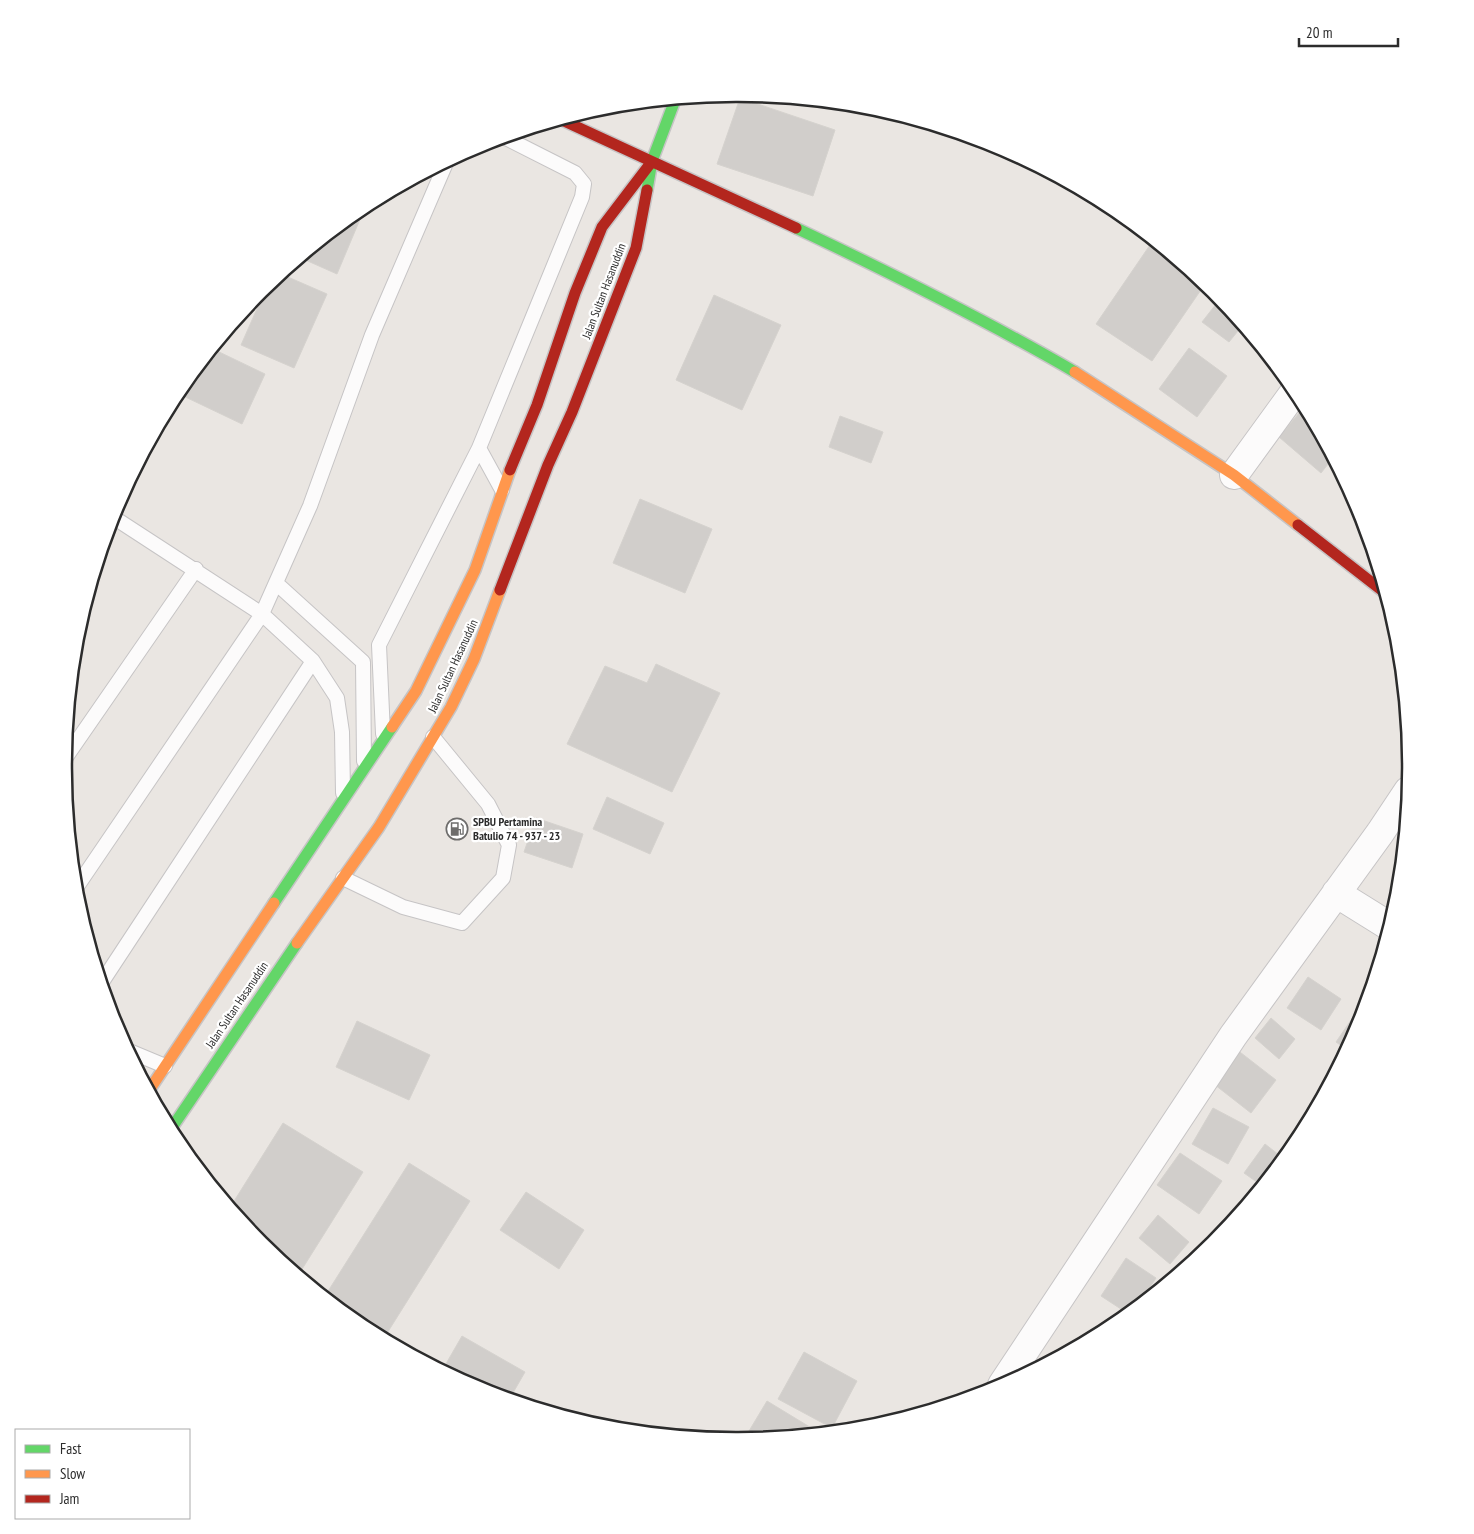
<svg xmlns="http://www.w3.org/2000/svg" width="1474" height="1534" font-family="'PT Sans Narrow',sans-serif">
<rect width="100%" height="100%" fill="#eae6e2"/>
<path fill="#d1cecb" stroke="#d5d2ce" d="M740,98L835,130L813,196L717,164Z
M366,205L337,274L301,258L363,207Z
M1152,242L1205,284L1152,361L1096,324Z
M281,274L327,294L294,368L241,345L267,286Z
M714,295L781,325L742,410L676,380Z
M1220,299L1242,326L1229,342L1202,322Z
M1189,348L1227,376L1197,417L1159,389Z
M213,349L265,374L242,424L177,393Z
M1304,407L1332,459L1321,473L1279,437Z
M840,416L883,432L871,463L829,447Z
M640,499L712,529L685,593L613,563Z
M656,664L720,693L672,792L567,744L605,666L647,683Z
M607,797L664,823L650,854L593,829Z
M536,818L583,834L572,868L524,852Z
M1308,977L1341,999L1321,1030L1287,1008Z
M1360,1007L1363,1010L1359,1025L1346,1049L1336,1042Z
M1271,1018L1295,1039L1279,1059L1255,1038Z
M357,1021L430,1055L409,1100L336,1067Z
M1236,1049L1276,1080L1251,1113L1210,1081Z
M1213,1108L1249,1127L1228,1164L1192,1144Z
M283,1123L363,1172L299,1274L261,1243L231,1206Z
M1265,1144L1283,1158L1261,1185L1244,1173Z
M1180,1153L1222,1181L1199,1214L1157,1185Z
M409,1163L470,1201L384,1338L363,1327L325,1296Z
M526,1192L584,1230L559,1269L500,1230Z
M1243,1203L1245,1205L1218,1237L1217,1236Z
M1158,1215L1189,1242L1170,1264L1139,1238Z
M1126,1258L1156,1278L1139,1304L1127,1313L1101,1296Z
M462,1336L525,1372L510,1398L479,1389L443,1369Z
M804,1352L857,1381L832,1428L778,1399Z
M767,1401L818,1432L760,1438L749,1431Z"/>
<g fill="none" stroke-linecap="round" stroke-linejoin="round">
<g stroke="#c6c4c5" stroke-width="16">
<path id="lane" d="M502,490L479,448L582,197L584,184L575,173L504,137
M113,517L262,614L313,661L337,698L342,732L343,793
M276,583L363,662L364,761
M383,734L379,645L479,448
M64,760L196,569
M343,878L403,907L462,923L503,878L509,845L488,804L433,737
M76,888L262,614L310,506L372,335L446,163
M102,982L313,661
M129,1051L165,1066"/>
</g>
<g stroke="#c6c4c5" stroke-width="30">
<path id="street" d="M1234,475L1295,391
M1336,893L1389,926
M1002,1385L1233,1036L1380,833L1408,791"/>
</g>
<g stroke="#c6c4c5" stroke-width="14">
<path id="fast" d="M647,190L652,161L675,100
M796,228C891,273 984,319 1075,372
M274,903L392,727
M171,1129L297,943"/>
</g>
<g stroke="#c6c4c5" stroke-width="14">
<path id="slow" d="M1075,372L1234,475L1298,525
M392,727L416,691L475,570L510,470
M297,943L379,827L451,707L474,659L500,590
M150,1089L274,903"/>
</g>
<g stroke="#c6c4c5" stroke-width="14">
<path id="jam" d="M562,120L796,228
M510,470L537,405L575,293L602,227L650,164
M1298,525L1384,592
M500,590L548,465L572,412L636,248L647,190"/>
</g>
<use href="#lane" stroke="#fcfbfb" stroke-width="14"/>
<use href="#street" stroke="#fcfbfb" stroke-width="28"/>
<use href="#fast" stroke="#63d668" stroke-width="11"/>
<use href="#slow" stroke="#ff974d" stroke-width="11"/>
<use href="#jam" stroke="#b3261e" stroke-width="11"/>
</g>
<defs>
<g id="fuel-ring" transform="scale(1.125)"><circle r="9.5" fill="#fff" stroke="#6e6d6c" stroke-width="1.5"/><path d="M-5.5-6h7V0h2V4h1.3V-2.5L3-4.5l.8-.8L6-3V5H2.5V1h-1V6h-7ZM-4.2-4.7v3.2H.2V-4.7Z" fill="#6e6d6c"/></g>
</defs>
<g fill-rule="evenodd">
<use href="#fuel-ring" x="457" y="829"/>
</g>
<g text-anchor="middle" stroke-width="4.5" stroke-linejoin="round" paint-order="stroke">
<g font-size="12" fill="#2c2c2c" stroke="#fff">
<text transform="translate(604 291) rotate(-69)" y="4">Jalan Sultan Hasanuddin</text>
<text transform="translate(453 666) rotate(-65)" y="4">Jalan Sultan Hasanuddin</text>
<text transform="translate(237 1005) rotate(-56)" y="4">Jalan Sultan Hasanuddin</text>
</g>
<g font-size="12" font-weight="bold" fill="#2c2c2c" stroke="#fff" text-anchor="start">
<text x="473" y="826">SPBU Pertamina<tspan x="473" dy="14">Batulio 74 - 937 - 23</tspan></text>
</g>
</g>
<path d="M0 0H1474V1534H0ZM736 102H738A664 664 0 0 1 1402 766V768A664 664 0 0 1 738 1432H736A664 664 0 0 1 72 768V766A664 664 0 0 1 736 102Z" fill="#fff" fill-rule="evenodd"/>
<path fill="none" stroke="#2c2c2c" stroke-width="2.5" d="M736 102H738A664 664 0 0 1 1402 766V768A664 664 0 0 1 738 1432H736A664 664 0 0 1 72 768V766A664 664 0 0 1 736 102Z"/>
<rect x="15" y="1429" width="175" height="90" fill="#ffffff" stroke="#ababab"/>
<rect x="25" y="1445" width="25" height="8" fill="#63d668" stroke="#ababab"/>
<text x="60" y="1454" font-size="15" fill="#2c2c2c">Fast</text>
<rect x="25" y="1470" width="25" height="8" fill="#ff974d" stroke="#ababab"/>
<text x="60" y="1479" font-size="15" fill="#2c2c2c">Slow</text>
<rect x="25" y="1495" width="25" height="8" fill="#b3261e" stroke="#ababab"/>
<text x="60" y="1504" font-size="15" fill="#2c2c2c">Jam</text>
<path d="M1299 38v8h99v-8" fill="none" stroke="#2c2c2c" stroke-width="2.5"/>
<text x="1306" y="38" font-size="15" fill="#2c2c2c" stroke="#ffffff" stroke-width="4" paint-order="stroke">20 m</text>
</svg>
